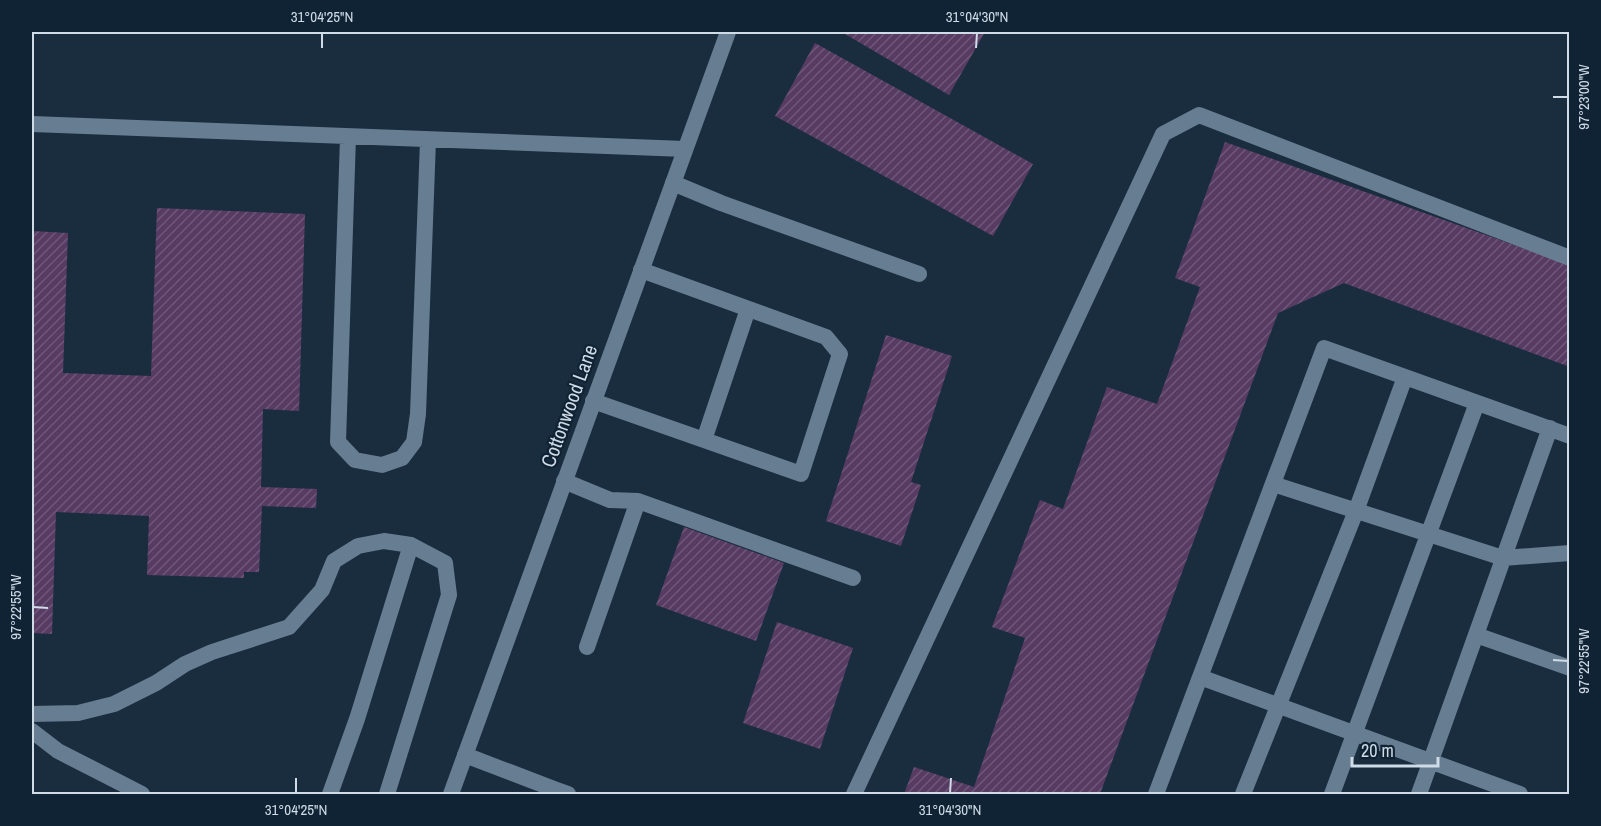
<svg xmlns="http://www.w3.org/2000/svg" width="1601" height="826" font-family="'Archivo Narrow',sans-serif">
<defs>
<pattern id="building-hatch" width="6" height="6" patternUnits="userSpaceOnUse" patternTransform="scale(1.5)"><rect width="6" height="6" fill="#583b63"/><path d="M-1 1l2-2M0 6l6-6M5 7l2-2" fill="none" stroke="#6f5779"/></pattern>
</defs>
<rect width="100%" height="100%" fill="#1a2d3e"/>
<path fill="url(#building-hatch)" d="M846,32H985L949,95L845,34Z
M815,43L1033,164L993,236L775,116Z
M1225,142L1570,265V367L1344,283L1278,313L1100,794H904L914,767L974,787L1025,638L992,627L1040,500L1063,509L1107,387L1157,404L1200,287L1175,278Z
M157,208L305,214L299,411L263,409L261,487L317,489L316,508L262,506L259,572H244V578L147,575L149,516L56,512L52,634L32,633V231L68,233L63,373L151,376Z
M886,335L952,356L911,482L921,485L901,546L826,521Z
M684,527L784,563L756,641L656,605Z
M777,622L853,648L820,749L743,723Z"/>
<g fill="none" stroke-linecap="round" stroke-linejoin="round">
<path stroke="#677d91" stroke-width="16" d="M32,124L685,149
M348,137L338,442L355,460L382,465L402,458L414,442L418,414L428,140
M673,183L721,203L919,274
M593,401L801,474L840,354L826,337L641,270
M704,440L748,309
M564,481L610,500L638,501L853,578
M1273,484L1503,558L1570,553
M1476,635L1570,668
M587,647L638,501
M1200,677L1520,794
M32,714L78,713L114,704L156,683L185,664L212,652L289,627L322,590L334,561L358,546L384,541L411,545L445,563L449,595L387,794
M32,731L58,751L142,794
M465,755L554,789
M330,794L357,719L411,545
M552,794L554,789L568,794
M854,794L1163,134L1199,115L1570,258
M1156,794L1324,348L1570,436
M1243,794L1356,511L1405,377
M1332,794L1477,403
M1419,794L1550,428"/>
<path stroke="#677d91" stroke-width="16" d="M451,794L728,32"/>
</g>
<path fill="none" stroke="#cfdbe6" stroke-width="2" d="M322,48V33M976,48L977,33M1553,97H1568M33,607L48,608M1553,660L1568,661M296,793V778M950,793L951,778"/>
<g text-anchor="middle" stroke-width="4.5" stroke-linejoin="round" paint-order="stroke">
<g font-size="20" fill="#cfdbe6" stroke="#102334">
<text transform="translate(569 406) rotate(-70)" y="7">Cottonwood Lane</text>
</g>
</g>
<rect width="1601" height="826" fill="none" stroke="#102334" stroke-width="66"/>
<path d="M1352 757v9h86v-9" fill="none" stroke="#cfdbe6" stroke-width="3"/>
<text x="1361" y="757" font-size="18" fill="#cfdbe6" stroke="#102334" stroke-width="4.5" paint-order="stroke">20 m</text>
<rect x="33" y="33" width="1535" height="760" fill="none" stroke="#cfdbe6" stroke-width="2"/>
<g font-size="15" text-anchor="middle" fill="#cfdbe6">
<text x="322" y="22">31°04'25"N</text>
<text x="977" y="22">31°04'30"N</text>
<text transform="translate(1584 97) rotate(-90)" y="5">97°23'00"W</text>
<text transform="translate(16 607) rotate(-90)" y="5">97°22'55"W</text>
<text transform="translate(1584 661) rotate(-90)" y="5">97°22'55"W</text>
<text x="296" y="815">31°04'25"N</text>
<text x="950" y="815">31°04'30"N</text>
</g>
</svg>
